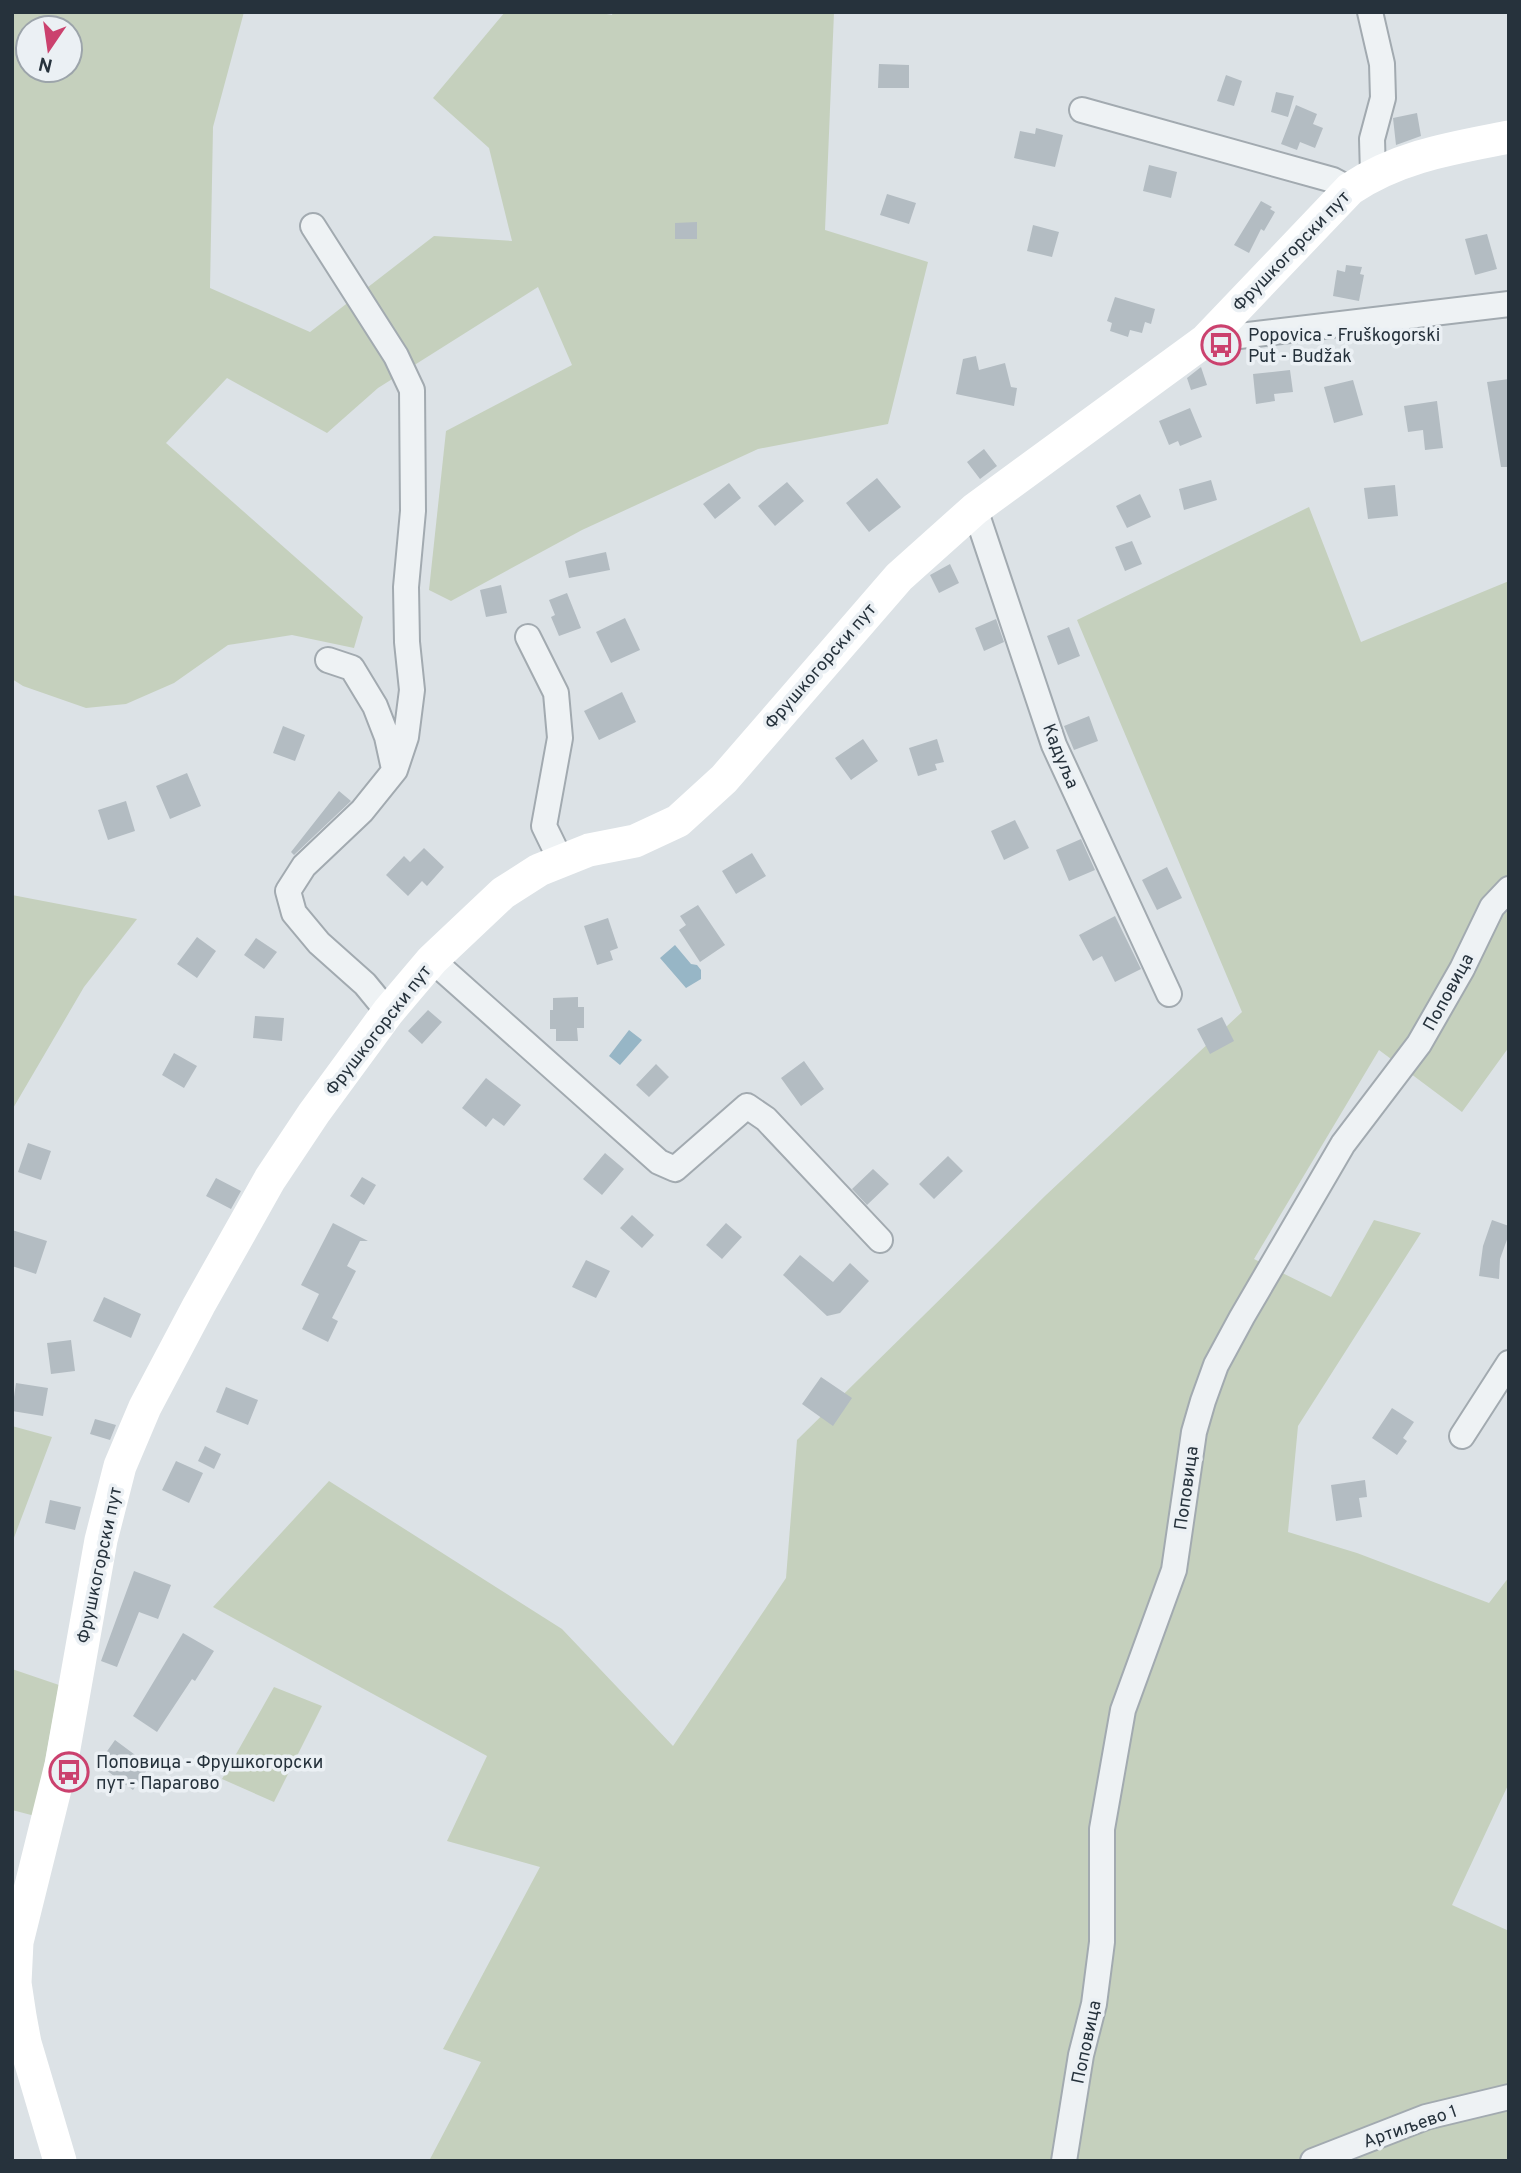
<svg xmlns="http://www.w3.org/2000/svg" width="1521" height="2173" font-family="Overpass,sans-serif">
<rect width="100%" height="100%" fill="#dce2e6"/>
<path fill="#c5d0bd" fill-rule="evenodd" d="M12,12H244L213,127L210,288L310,332L434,236L512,241L489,148L433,98L505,12H596L612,15L613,12H834L825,230L928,262L888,424L758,449L582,530L451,601L429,590L446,431L572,365L538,287L378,388L327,433L227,378L166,443L363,617L354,648L292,635L228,645L174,683L126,704L86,708L23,686L12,679ZM28,28H70V70H28Z
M1309,507L1361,642L1509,581V1047L1462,1112L1379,1050L1254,1259L1331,1297L1374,1220L1421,1233L1298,1426L1288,1532L1357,1553L1489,1603L1509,1577V1783L1452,1905L1509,1931V2161H429L481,2062L443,2049L540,1867L447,1841L487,1756L213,1607L329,1481L562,1629L673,1746L786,1578L797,1440L1046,1195L1242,1012L1077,620Z
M12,895L137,919L84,987L12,1110Z
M12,1426L52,1437L12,1543Z
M12,1669L59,1685L35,1816L12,1810Z
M274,1687L322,1706L274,1802L222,1779Z"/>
<path fill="#97b6c6" d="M675,945L691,964L697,965L701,970V979L686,988L660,958Z
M629,1030L642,1040L620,1065L609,1056Z"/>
<path fill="#b3bcc2" d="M879,64L909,65V88H878Z
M1226,75L1242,81L1234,106L1217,101Z
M1276,92L1294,96L1288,117L1271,112Z
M1296,105L1317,114L1313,124L1323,128L1315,148L1300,142L1297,150L1281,144Z
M1417,113L1421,136L1396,145L1393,118Z
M1036,128L1063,135L1055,167L1014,158L1020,131L1035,134Z
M1149,165L1177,172L1171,198L1143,191Z
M887,194L916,203L909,224L880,215Z
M1261,201L1272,207L1270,209L1275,212L1264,231L1261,229L1249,253L1234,245Z
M697,222V239H675V223Z
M1033,225L1059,232L1052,257L1027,251Z
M1487,234L1497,269L1475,275L1465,239Z
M1346,265L1362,267L1360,274L1364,275L1359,301L1333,296L1337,270L1345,272Z
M1115,297L1155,309L1151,324L1145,322L1142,333L1130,330L1128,337L1110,331L1112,323L1107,321Z
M976,356L979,370L1005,363L1011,387L1017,388L1014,406L956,394L963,359Z
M1201,367L1207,385L1191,390L1187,378Z
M1290,370L1293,392L1274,394L1275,401L1256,404L1253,374Z
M1509,379V467H1501L1487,382Z
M1353,380L1363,415L1334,423L1324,387Z
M1437,401L1443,448L1425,450L1423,430L1408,432L1404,406Z
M1190,408L1202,437L1180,446L1178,441L1169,445L1159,421Z
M984,449L997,466L980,479L967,462Z
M877,478L901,507L869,532L846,503Z
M1211,480L1217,500L1184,510L1179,489Z
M787,482L804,501L775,526L758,506Z
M729,483L741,498L715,519L703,504Z
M1395,485L1398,516L1368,519L1364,488Z
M1140,494L1151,517L1127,528L1116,506Z
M1132,541L1142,564L1125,571L1115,547Z
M606,552L610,570L569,578L565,561Z
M950,564L959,583L939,593L930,575Z
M501,585L507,613L486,617L480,590Z
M567,593L581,628L559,636L551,617L555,615L549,600Z
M625,618L640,650L611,663L596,632Z
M996,619L1004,642L984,651L975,628Z
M1069,627L1080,656L1058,665L1047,636Z
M622,692L636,722L599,740L584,711Z
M1089,716L1098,741L1074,750L1064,726Z
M283,726L305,735L295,761L273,753Z
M863,739L878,761L851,780L835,758Z
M937,739L944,762L935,764L937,770L918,776L909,748Z
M187,773L201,806L170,819L156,786Z
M339,791L351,801L294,855L291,852Z
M126,801L135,831L108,840L98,810Z
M1015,820L1029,848L1004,860L991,831Z
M1081,839L1095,870L1069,881L1056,850Z
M424,848L444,867L427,886L422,881L408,896L386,875L404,856L410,862Z
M752,853L766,876L736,894L722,871Z
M1167,867L1182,898L1157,910L1142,880Z
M698,905L725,945L700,962L679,930L686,925L680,916Z
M1115,916L1141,969L1115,982L1102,956L1093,961L1079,935Z
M608,918L618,948L610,951L613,960L597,965L584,926Z
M197,937L216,951L197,978L177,964Z
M256,938L277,952L264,969L244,955Z
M578,997V1007H584V1028H577L578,1041H556V1029H550V1010H553V998Z
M428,1010L442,1022L422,1044L408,1031Z
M255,1016L284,1018L282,1041L253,1038Z
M1222,1017L1234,1041L1210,1054L1197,1029Z
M174,1053L197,1066L184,1088L162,1075Z
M804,1061L824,1089L801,1106L781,1078Z
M656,1064L669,1077L649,1097L636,1085Z
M486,1078L521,1105L504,1126L493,1118L486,1127L462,1108Z
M28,1143L51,1151L41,1180L18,1172Z
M605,1153L624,1169L602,1195L583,1179Z
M948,1156L963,1171L934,1199L919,1184Z
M873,1169L889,1184L867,1205L852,1189Z
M362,1177L376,1185L364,1205L350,1196Z
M216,1178L241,1191L231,1209L206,1196Z
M632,1215L654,1235L642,1248L620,1228Z
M1492,1220L1509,1226V1234L1500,1259L1499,1279L1479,1276L1483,1246Z
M333,1223L368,1241H360L347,1266L356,1271L332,1318L338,1321L328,1342L302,1329L319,1294L301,1285Z
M726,1223L742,1237L722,1259L706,1245Z
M12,1230L47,1241L36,1274L12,1266Z
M800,1255L833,1282L850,1263L869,1281L840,1313L827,1316L783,1275Z
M586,1260L610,1271L596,1298L572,1287Z
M104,1297L141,1314L131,1338L93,1321Z
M71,1340L75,1371L51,1374L47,1343Z
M821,1377L852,1398L833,1426L802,1404Z
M16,1383L48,1388L43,1416L12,1411Z
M226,1387L258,1400L248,1425L216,1412Z
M1392,1408L1414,1422L1403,1438L1407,1441L1397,1455L1372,1438Z
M95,1419L116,1425L110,1440L90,1434Z
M205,1446L221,1454L214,1469L198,1461Z
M176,1461L203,1473L189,1503L162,1490Z
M1365,1480L1367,1497L1359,1498L1362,1517L1336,1521L1331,1485Z
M50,1500L81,1507L75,1530L45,1523Z
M134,1571L171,1585L158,1619L139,1612L117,1667L101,1661Z
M183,1633L214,1651L195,1681L192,1679L157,1732L133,1716Z
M115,1740L150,1766L133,1790L98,1764Z"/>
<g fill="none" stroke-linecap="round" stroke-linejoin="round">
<g stroke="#a2aab0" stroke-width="28">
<path id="street" d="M1370,12L1382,64L1383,98L1372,139L1373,174
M1082,110L1333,180L1350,189
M313,226L396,356L412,390L413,511L406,587L407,642L412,690L406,737L395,770L362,811L304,866L288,891L294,913L319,943L365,984L388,1012
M1206,340L1509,304
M975,509L1054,745L1169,994
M528,637L556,693L560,738L544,826L561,861
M328,660L352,668L375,706L387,737L394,769
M432,960L659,1162L675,1169L747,1106L766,1119L880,1240
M1462,1436L1509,1363
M1064,2161L1081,2055L1094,2004L1102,1942V1829L1123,1710L1174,1570L1194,1432L1203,1401L1216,1365L1242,1317L1343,1144L1419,1044L1462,969L1492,907L1509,889
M1313,2161L1426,2117L1509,2097"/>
</g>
<use href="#street" stroke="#eef2f4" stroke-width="24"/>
<path stroke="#fff" stroke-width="33" d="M60,2161L25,2043L20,2016L15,1983L17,1942L61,1765L101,1540L120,1466L145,1407L199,1305L270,1179L314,1113L388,1012L432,960L503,893L539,870L589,850L635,841L678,821L724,779L899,577L975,509L1206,340L1350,189C1399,156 1453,148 1509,137"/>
</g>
<defs>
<g id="bus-ring" transform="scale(2.0125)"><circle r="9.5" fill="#ebf0f4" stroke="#cb416e" stroke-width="1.5"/><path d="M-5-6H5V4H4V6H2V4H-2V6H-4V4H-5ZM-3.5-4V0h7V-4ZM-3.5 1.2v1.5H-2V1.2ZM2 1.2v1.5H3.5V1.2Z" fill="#cb416e"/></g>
</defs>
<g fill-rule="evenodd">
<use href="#bus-ring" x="1221" y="345"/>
<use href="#bus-ring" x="69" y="1772"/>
</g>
<g text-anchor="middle" stroke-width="7" stroke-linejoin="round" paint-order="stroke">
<g font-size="18" fill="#26323c" stroke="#ebf0f4">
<text transform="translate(1291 251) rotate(-46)" y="6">Фрушкогорски пут</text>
<text transform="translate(820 666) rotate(-49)" y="6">Фрушкогорски пут</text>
<text transform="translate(1061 756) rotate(68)" y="6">Кадуља</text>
<text transform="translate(1448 992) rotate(-61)" y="6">Поповица</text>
<text transform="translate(378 1030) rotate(-52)" y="6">Фрушкогорски пут</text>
<text transform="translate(1186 1488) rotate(-82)" y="6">Поповица</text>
<text transform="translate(99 1565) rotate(-78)" y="6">Фрушкогорски пут</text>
<text transform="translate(1086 2042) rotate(-78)" y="6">Поповица</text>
<text transform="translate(1410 2126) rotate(-19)" y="6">Артиљево 1</text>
</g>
<g font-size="18" fill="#26323c" stroke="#ebf0f4" text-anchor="start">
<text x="1248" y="341">Popovica - Fruškogorski<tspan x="1248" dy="21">Put - Budžak</tspan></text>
<text x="96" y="1768">Поповица - Фрушкогорски<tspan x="96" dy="21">пут - Парагово</tspan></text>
</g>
</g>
<rect width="1521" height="2173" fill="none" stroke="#26323c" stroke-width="28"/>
<g transform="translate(49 49) rotate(193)"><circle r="33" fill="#ebf0f4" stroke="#9ca4aa" stroke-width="2"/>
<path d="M0-5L12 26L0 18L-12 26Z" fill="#cb416e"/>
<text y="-10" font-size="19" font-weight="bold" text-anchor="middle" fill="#26323c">N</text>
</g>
</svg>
